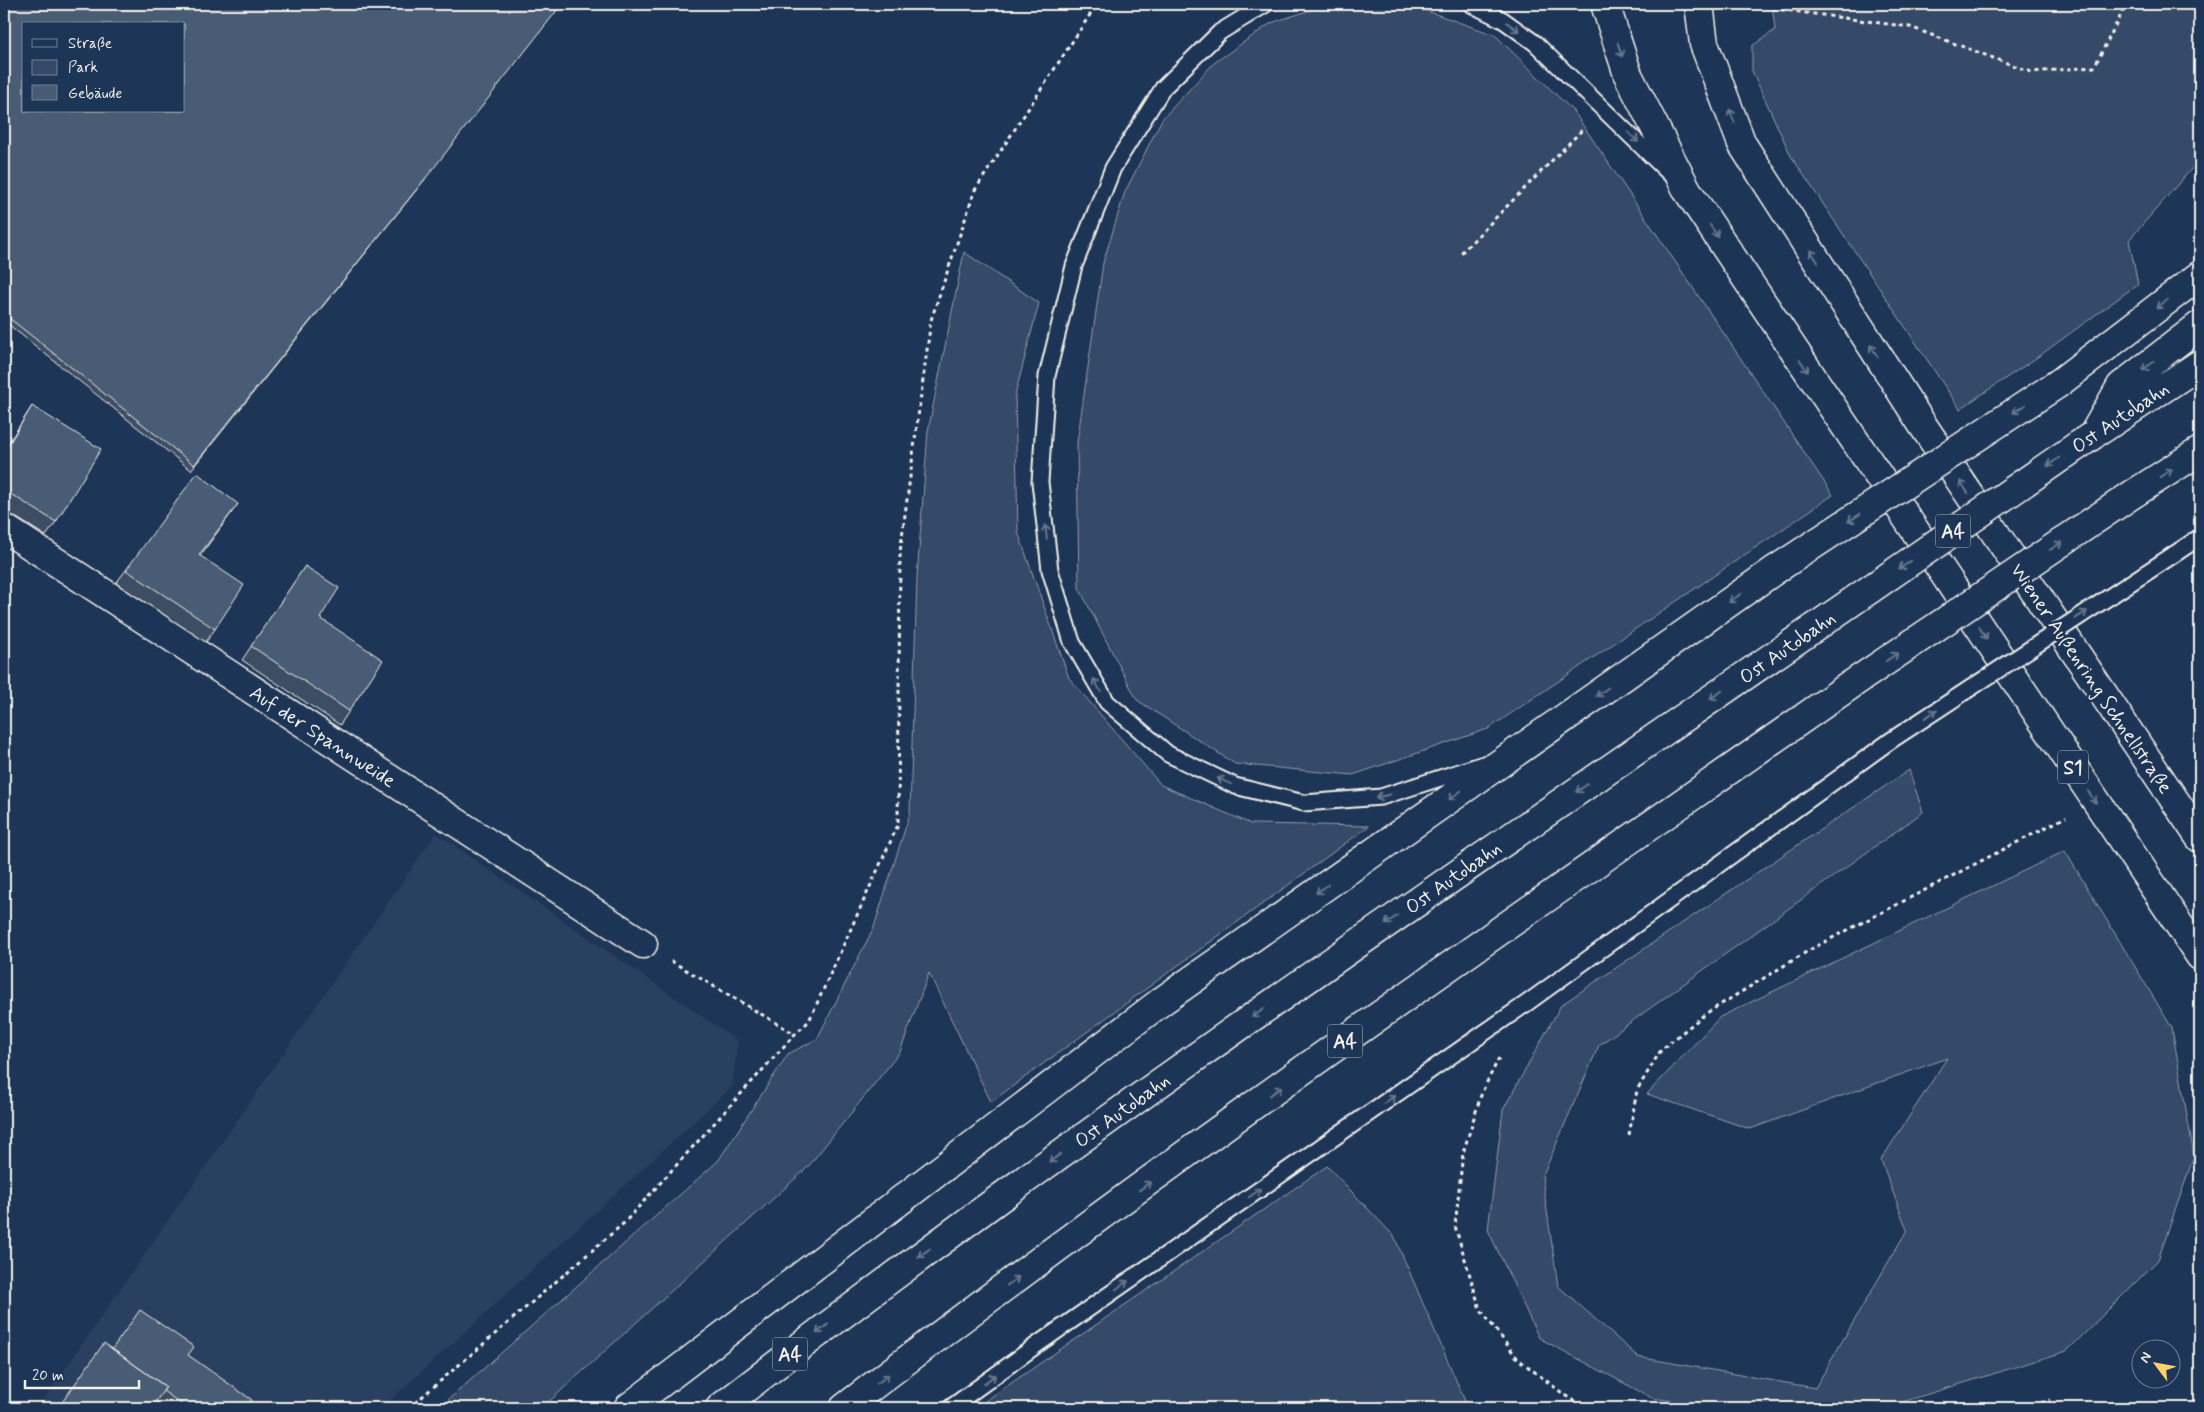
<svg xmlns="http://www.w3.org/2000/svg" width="2204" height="1412" font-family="Mynerve,sans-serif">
<rect width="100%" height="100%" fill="#1d3557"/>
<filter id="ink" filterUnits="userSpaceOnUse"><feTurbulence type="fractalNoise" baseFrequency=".02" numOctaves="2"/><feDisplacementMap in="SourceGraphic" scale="10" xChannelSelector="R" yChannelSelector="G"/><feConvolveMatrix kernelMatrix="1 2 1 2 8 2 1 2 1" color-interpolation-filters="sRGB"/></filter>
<g filter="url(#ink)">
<path fill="#2a4060" d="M436,833L738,1041L732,1087L382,1408H38Z"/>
<path fill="#354a67" stroke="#949ea8" d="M1329,4H1386L1427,11L1495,35L1574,112L1833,495L1488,729L1353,775L1235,764L1137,700L1079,588L1077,443L1103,263L1125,192L1162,119L1214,63L1271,23Z
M1772,4H2200V159L2129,240L2138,284L2039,356L1960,409L1791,156L1752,71V46L1775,30Z
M964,252L1039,303L1015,395L1018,532L1069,678L1161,785L1251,824L1369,826L991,1102L929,973L900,1052L807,1168L542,1408H439L718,1161L788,1054L817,1039L874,927L910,813L917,577L928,431Z
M1909,770L1923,812L1599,1045L1542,1177L1558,1286L1638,1357L1815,1388L1907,1230L1881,1160L1947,1058L1750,1129L1647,1094L1720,1017L2065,851L2172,1028L2194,1156L2158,1260L2067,1351L1883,1408H1724L1652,1398L1539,1338L1488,1230L1503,1110L1561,1005Z
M1327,1166L1394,1236L1468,1408H1279L1230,1402L1208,1408H975Z"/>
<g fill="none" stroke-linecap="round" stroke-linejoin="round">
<g stroke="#f4f1e8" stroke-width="19">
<path id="lane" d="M1266,4L1220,32L1163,88L1113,168L1074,266L1047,376L1040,482L1050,570L1072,642L1107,702L1168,754L1235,786L1304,803L1381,797L1487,763
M1471,4L1503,20L1535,43L1670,174
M2173,555L2200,537
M950,1408L1038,1344L1527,1003L1890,741"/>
</g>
<g stroke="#f4f1e8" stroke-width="31">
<path id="street" d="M4,528L643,944"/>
</g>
<g stroke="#f4f1e8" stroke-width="31">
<path id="highway" d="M1605,4L1628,75L1687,190L2200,956
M1699,4L1704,44L1742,144L1922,424L2200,838
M2059,383L2200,275
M2099,431L2200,364
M2093,435L2121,386L2200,325
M2133,494L2200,451
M628,1408L1162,1001L1775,570
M720,1408C1074,1134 1445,883 1814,628
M844,1408C1172,1156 1513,922 1852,684"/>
</g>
<path stroke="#f4f1e8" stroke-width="3" stroke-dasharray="4 4" stroke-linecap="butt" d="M1733,9L1763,7L1910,27L2031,72L2094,67L2125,7
M1461,253L1584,128
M671,961L795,1034
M1499,1058L1482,1092L1463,1153L1455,1226L1480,1309L1518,1359L1570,1399L1590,1408
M1629,1135L1637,1090L1661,1050L1705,1014L1813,948L2066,817
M409,1408L624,1223L795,1034L809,1021L898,825L900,552L931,320L975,190L1097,4
M2026,1408L2050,1400"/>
<use href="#lane" stroke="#1d3557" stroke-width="15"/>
<use href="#street" stroke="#1d3557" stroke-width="28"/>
<use href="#highway" stroke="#1d3557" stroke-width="28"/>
<g stroke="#f4f1e8" stroke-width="19" stroke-linecap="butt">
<path id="lane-bridge" d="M1890,741L2173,555"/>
</g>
<g stroke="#f4f1e8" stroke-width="31" stroke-linecap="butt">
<path id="highway-bridge" d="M1775,570L2059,383
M1814,628L2093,435
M1852,684L2133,494"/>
</g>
<use href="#lane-bridge" stroke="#1d3557" stroke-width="15"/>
<use href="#highway-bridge" stroke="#1d3557" stroke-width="28"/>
</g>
<path fill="#3e4e64" stroke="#f4f1e8" d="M4,4L426,178L191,470L4,321Z
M32,406L56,522L46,536L4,510V450Z
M238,504L200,556L215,629L206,642L116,583L126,570Z
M305,566L320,618L349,711L340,725L242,660Z
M112,1349L188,1355L246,1408H167L156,1401Z"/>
<path fill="#485b74" stroke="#f4f1e8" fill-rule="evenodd" d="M4,4H562L429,174L194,465L4,314ZM24,24H184V111H24Z
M32,406L101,449L56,522L4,490V452Z
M197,473L238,504L199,555L244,585L215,629L126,570Z
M305,566L339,588L320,618L383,660L349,711L251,646Z
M140,1310L194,1347L188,1355L252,1400L246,1408H187L163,1391L166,1387L112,1349Z
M104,1343L166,1387L151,1408H58Z"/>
<defs><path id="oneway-shaft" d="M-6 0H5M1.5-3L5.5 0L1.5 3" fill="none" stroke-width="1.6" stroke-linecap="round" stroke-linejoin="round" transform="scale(1.25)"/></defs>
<g stroke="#68778a">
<use href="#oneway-shaft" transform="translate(1513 27) rotate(36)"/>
<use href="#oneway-shaft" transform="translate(1620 50) rotate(72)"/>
<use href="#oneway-shaft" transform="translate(1732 116) rotate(-111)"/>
<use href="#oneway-shaft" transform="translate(1633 137) rotate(44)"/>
<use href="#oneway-shaft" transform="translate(1714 231) rotate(56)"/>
<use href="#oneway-shaft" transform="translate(1814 256) rotate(-122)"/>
<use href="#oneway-shaft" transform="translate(2162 304) rotate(143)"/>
<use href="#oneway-shaft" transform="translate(1874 351) rotate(-123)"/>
<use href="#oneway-shaft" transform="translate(1804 366) rotate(56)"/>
<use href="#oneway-shaft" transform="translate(2148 366) rotate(142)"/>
<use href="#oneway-shaft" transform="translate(2019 409) rotate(147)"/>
<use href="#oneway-shaft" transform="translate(2053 462) rotate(145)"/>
<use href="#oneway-shaft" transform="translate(2166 473) rotate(-33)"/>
<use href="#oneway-shaft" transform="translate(1964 487) rotate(-124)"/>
<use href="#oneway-shaft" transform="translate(1854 518) rotate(147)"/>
<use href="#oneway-shaft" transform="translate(1046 532) rotate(-96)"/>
<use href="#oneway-shaft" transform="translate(2056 546) rotate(-34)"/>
<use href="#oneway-shaft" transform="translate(1905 565) rotate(145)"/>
<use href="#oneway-shaft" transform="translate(1735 598) rotate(145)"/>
<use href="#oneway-shaft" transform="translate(2081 615) rotate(-33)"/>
<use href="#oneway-shaft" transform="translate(1983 633) rotate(56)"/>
<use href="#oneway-shaft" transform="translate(1892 657) rotate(-34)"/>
<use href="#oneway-shaft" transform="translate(1097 685) rotate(-120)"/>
<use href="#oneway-shaft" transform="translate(1602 692) rotate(145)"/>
<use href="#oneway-shaft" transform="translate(1716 695) rotate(145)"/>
<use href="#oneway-shaft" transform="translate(1931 714) rotate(-33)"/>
<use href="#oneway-shaft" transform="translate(1224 781) rotate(-155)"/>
<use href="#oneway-shaft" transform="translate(1582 788) rotate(145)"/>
<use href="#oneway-shaft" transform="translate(1455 795) rotate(145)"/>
<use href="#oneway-shaft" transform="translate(1383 796) rotate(167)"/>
<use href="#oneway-shaft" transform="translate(2092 797) rotate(56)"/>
<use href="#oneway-shaft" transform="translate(1322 889) rotate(145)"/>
<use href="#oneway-shaft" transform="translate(1391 920) rotate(145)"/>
<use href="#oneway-shaft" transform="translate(1258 1013) rotate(145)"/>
<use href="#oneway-shaft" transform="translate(1276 1091) rotate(-36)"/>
<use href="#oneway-shaft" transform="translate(1389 1100) rotate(-35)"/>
<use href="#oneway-shaft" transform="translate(1055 1158) rotate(144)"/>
<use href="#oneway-shaft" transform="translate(1145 1186) rotate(-36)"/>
<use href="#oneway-shaft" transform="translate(1255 1193) rotate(-35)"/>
<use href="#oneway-shaft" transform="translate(924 1253) rotate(144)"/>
<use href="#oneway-shaft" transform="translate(1013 1281) rotate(-36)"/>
<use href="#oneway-shaft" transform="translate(1122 1285) rotate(-35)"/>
<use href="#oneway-shaft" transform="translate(822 1329) rotate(142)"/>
<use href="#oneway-shaft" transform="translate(883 1379) rotate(-38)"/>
<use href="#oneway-shaft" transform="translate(990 1379) rotate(-36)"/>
</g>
</g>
<g text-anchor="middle" stroke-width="5" stroke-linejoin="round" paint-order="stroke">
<g fill="#1d3557" stroke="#b4b9bc" stroke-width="1">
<rect x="1935.5" y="514.5" width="35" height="33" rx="4"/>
<rect x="2058" y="750.5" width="30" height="33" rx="4"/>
<rect x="1327.5" y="1024.5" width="35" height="33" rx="4"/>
<rect x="772.5" y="1337.5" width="35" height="33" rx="4"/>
</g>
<g font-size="19" font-weight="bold" fill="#f4f1e8">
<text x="1953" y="538">A4</text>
<text x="2073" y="774">S1</text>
<text x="1345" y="1048">A4</text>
<text x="790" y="1361">A4</text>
</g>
<g font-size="20" fill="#f4f1e8" stroke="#1d3557">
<text transform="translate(2120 417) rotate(-34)" y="7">Ost Autobahn</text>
<text transform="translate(1787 647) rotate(-35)" y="7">Ost Autobahn</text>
<text transform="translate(2092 678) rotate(56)" y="7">Wiener Außenring Schnellstraße</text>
<text transform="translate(323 736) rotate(33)" y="7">Auf der Spannweide</text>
<text transform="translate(1453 877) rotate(-35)" y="7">Ost Autobahn</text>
<text transform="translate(1122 1110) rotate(-36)" y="7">Ost Autobahn</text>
</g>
</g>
<rect width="2204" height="1412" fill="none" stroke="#1d3557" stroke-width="20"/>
<rect x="10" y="10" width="2184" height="1392" fill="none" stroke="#f4f1e8" stroke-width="2" filter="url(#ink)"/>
<rect x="22" y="22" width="162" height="90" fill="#1d3557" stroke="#738091"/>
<rect x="32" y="39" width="25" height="8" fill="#1d3557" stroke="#738091"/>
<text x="68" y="48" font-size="15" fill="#f4f1e8">Straße</text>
<rect x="32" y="60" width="25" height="15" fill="#354a67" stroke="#738091"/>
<text x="68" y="72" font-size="15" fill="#f4f1e8">Park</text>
<rect x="32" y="85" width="25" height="15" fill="#485b74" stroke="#738091"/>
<text x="68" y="98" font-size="15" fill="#f4f1e8">Gebäude</text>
<g transform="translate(2156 1364) rotate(302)"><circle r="24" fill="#1d3557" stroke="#738091"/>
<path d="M0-4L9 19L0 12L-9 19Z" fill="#ffd166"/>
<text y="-8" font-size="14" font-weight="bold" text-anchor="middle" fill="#f4f1e8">N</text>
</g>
<path d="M25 1380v8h114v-8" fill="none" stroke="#f4f1e8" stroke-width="2.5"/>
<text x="32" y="1380" font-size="15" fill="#f4f1e8" stroke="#1d3557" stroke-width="4" paint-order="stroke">20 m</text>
</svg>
